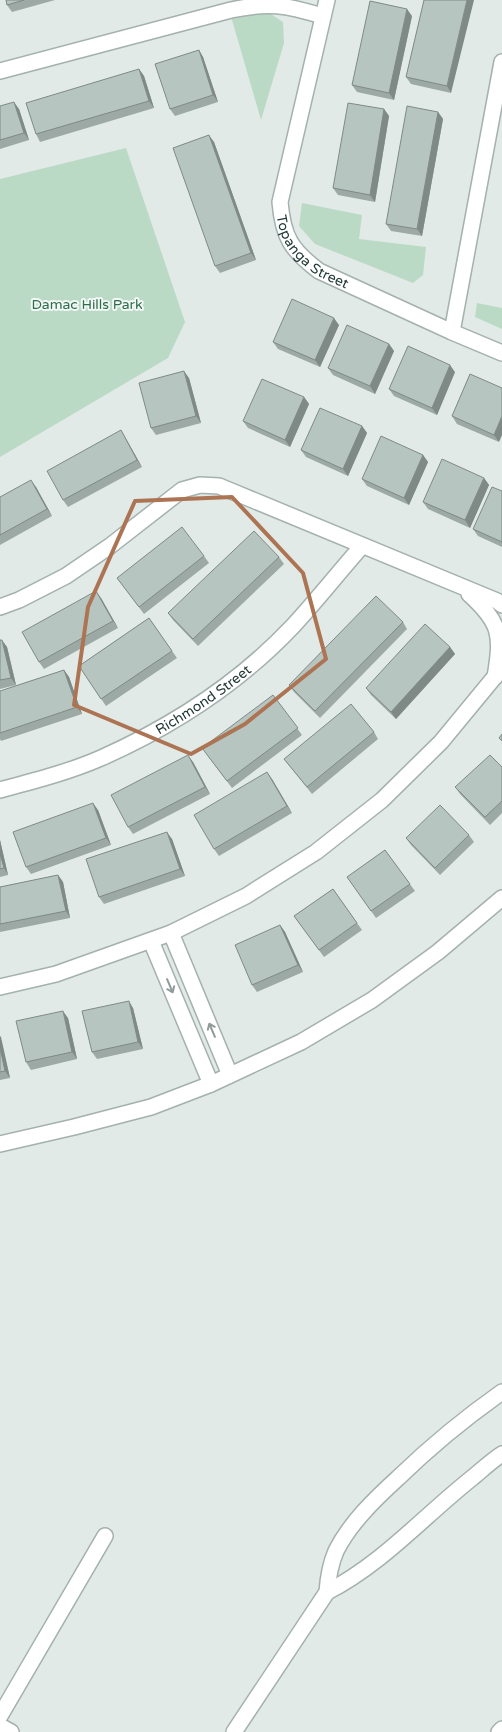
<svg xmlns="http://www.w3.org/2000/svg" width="502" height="1732" font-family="'Varela Round',sans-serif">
<rect width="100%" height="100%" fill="#e1eae7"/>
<path fill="#bbdac6" d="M263,9L283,22L284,43L261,120L230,13Z
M126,148L185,322L168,358L0,457V179Z
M302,203L362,215L359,239L426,247L423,275L413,283L315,244L299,226Z
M477,303L502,308V329L475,317Z"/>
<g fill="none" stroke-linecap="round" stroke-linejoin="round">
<g stroke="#a4b1ae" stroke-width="18">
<g id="minor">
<path id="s1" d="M327,0L280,202C283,237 291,250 319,271L452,332L502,353"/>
<path d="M0,71L231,10C269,2 286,5 322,16"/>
<path d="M452,332L502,62"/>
<path d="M469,594C501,623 502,635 495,677"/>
<path d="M0,607L19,600L66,576L110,546L182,490L200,485L219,486L236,493L497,601L502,605"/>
<path id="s2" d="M0,790C34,781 69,772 101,758C173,726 239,683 293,626C317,600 339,572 362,546"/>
<path d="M171,933L230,1075"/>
<path d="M151,941L211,1084"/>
<path d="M0,987L56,974L171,933L246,896L316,852L382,800L441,742L502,668"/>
<path d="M0,1144L74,1127L151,1107L211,1084L301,1042L372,1000L438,952L502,898"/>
<path d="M327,1592C382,1564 424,1516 472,1478C482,1470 491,1461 502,1454"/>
<path d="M0,1716L105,1536"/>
<path d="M0,1726L11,1732"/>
<path d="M234,1732L327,1592C328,1578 330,1565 336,1551C350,1523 375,1499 398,1478C430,1447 465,1418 502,1392"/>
<path d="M499,1732L502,1729"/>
</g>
</g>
<use href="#minor" stroke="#fff" stroke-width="15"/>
</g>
<path fill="#9da9a5" d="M6,0H55L12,12L7,5Z
M424,0L451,93L411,84L406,77Z
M412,16L394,100L357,92L352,85Z
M199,50L203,57L218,102L175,116L170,109Z
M139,69L144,76L154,108L40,142L36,134Z
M0,106L19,109L29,140L0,149Z
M384,109L389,116L375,202L338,195L333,188Z
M438,112L443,119L422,236L391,231L386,224Z
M214,142L256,260L220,273L215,266Z
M339,325L320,367L278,349L273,342Z
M389,344L394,351L375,394L333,375L328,368Z
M455,372L437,415L394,396L389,389Z
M470,374L499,442L457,424L452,416Z
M189,378L201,423L156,435L151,428Z
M304,397L309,404L290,447L248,428L243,421Z
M362,426L367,433L348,476L306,457L301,450Z
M121,430L125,437L142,467L68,507L63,500Z
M423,455L428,462L409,505L367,486L362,479Z
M484,478L489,485L470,528L428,509L423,502Z
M36,487L52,516L0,545V497Z
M502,491V547L478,536L473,529Z
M204,556L209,563L144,614L117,578Z
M279,557L284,564L198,646L173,620L168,613Z
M101,598L118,628L44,669L39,662Z
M149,618L177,658L106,706L79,666Z
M403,622L407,629L320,718L294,692L289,685Z
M0,640L7,647L16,685L0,689Z
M450,647L455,654L396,719L371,695L366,688Z
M64,670L69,677L82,714L1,741L0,739V691Z
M273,695L302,735L232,788L207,755Z
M374,732L378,739L312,794L284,759Z
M193,762L210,794L133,834L128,827Z
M502,767V813L490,825L460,794L455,787Z
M272,779L292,813L219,856L214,849Z
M98,810L111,845L31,874L26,867Z
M469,835L474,842L440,875L411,845L406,838Z
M172,839L185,876L104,904L99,897Z
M0,840L8,875L0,877Z
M385,850L415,891L376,918L347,877Z
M58,875L63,882L70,918L0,932V887Z
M333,889L362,930L324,957L294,916Z
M280,925L285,932L303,972L257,992L252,985Z
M133,1008L143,1049L97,1059L92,1052Z
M68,1018L77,1059L31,1070L26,1062Z
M0,1036L10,1078L0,1080Z"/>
<path fill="#7f8a86" d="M467,0H474L451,93L447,86Z
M407,9L412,16L394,100L389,93Z
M199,50L203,57L218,102L213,95Z
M139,69L144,76L154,108L149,101Z
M14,102L19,109L29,140L24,133Z
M384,109L389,116L375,202L370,195Z
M438,112L443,119L422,236L417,229Z
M209,135L214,142L256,260L251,253Z
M334,318L339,325L320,367L315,360Z
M389,344L394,351L375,394L370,386Z
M450,365L455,372L437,415L432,408Z
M184,371L189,378L201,423L196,416Z
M304,397L309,404L290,447L285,440Z
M502,416V435L499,442L494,435Z
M362,426L367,433L348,476L343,469Z
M121,430L125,437L142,467L137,460Z
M423,455L428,462L409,505L404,498Z
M484,478L489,485L470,528L465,520Z
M31,480L36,487L52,516L47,509Z
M96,591L101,598L118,628L113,621Z
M2,640L7,647L16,685L11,678Z
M450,647L455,654L396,719L391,712Z
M64,670L69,677L82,714L77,707Z
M188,755L193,762L210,794L205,787Z
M267,772L272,779L292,813L287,806Z
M93,803L98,810L111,845L106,838Z
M167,832L172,839L185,876L180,869Z
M0,840L8,875L4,868L0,854Z
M58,875L63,882L70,918L66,911Z
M280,925L285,932L303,972L298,965Z
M129,1001L133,1008L143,1049L138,1042Z
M63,1011L68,1018L77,1059L72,1052Z
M0,1036L1,1037L10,1078L5,1071L0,1048Z"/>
<path fill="#b6c5c0" stroke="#7f8a86" d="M6,0H24L7,5Z
M424,0H467L447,86L406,77Z
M370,1L407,9L389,93L352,85Z
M199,50L213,95L170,109L155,64Z
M139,69L149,101L36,134L26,103Z
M14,102L24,133L0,140V106Z
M348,103L384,109L370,195L333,188Z
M407,106L438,112L417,229L386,224Z
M209,135L251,253L215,266L173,148Z
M292,299L334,318L315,360L273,342Z
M347,325L389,344L370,386L328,368Z
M408,346L450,365L432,408L389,389Z
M184,371L196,416L151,428L139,383Z
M470,374L502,388V416L494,435L452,416Z
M262,379L304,397L285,440L243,421Z
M320,408L362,426L343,469L301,450Z
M121,430L137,460L63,500L47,471Z
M381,436L423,455L404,498L362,479Z
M442,459L484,478L465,520L423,502Z
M31,480L47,509L0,535V497Z
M492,487L502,491V542L473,529Z
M182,527L204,556L139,607L117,578Z
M254,531L279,557L193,639L168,613Z
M96,591L113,621L39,662L22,632Z
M376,596L403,622L315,711L289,685Z
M149,618L172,651L101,699L79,666Z
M425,624L450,647L391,712L366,688Z
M0,640H2L11,678L0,680Z
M64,670L77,707L0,733V691Z
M273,695L298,728L227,781L202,748Z
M351,704L374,732L307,787L284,759Z
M502,734V741L499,738Z
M188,755L205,787L128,827L111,795Z
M490,755L502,767V801L485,817L455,787Z
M267,772L287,806L214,849L194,815Z
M93,803L106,838L26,867L13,832Z
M440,805L469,835L435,868L406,838Z
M167,832L180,869L99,897L86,859Z
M385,850L410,884L371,911L347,877Z
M0,854L4,868L0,869Z
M58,875L66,911L0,924V887Z
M333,889L357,923L319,950L294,916Z
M280,925L298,965L252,985L235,945Z
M129,1001L138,1042L92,1052L82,1011Z
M63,1011L72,1052L26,1062L16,1021Z
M0,1048L5,1071L0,1072Z"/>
<defs><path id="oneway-shaft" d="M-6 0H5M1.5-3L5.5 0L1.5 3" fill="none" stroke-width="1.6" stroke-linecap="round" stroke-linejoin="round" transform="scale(1.25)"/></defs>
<g stroke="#909c9a">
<use href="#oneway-shaft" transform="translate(170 986) rotate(67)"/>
<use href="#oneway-shaft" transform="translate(212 1030) rotate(-113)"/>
</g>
<path fill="none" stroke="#ad7454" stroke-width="4" stroke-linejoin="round" d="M232,497L303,573L326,659L245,724L191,754L74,705L88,607L135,501Z"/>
<g text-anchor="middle" stroke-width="4" stroke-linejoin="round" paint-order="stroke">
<g font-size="14" fill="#223935" stroke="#f1f7f4">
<text dy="5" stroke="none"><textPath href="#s1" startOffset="271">Topanga Street</textPath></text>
<text dy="5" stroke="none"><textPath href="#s2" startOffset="224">Richmond Street</textPath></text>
</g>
<g font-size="14" fill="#2f6d4d" stroke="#f1f7f4">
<text x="87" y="309">Damac Hills Park</text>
</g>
</g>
</svg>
